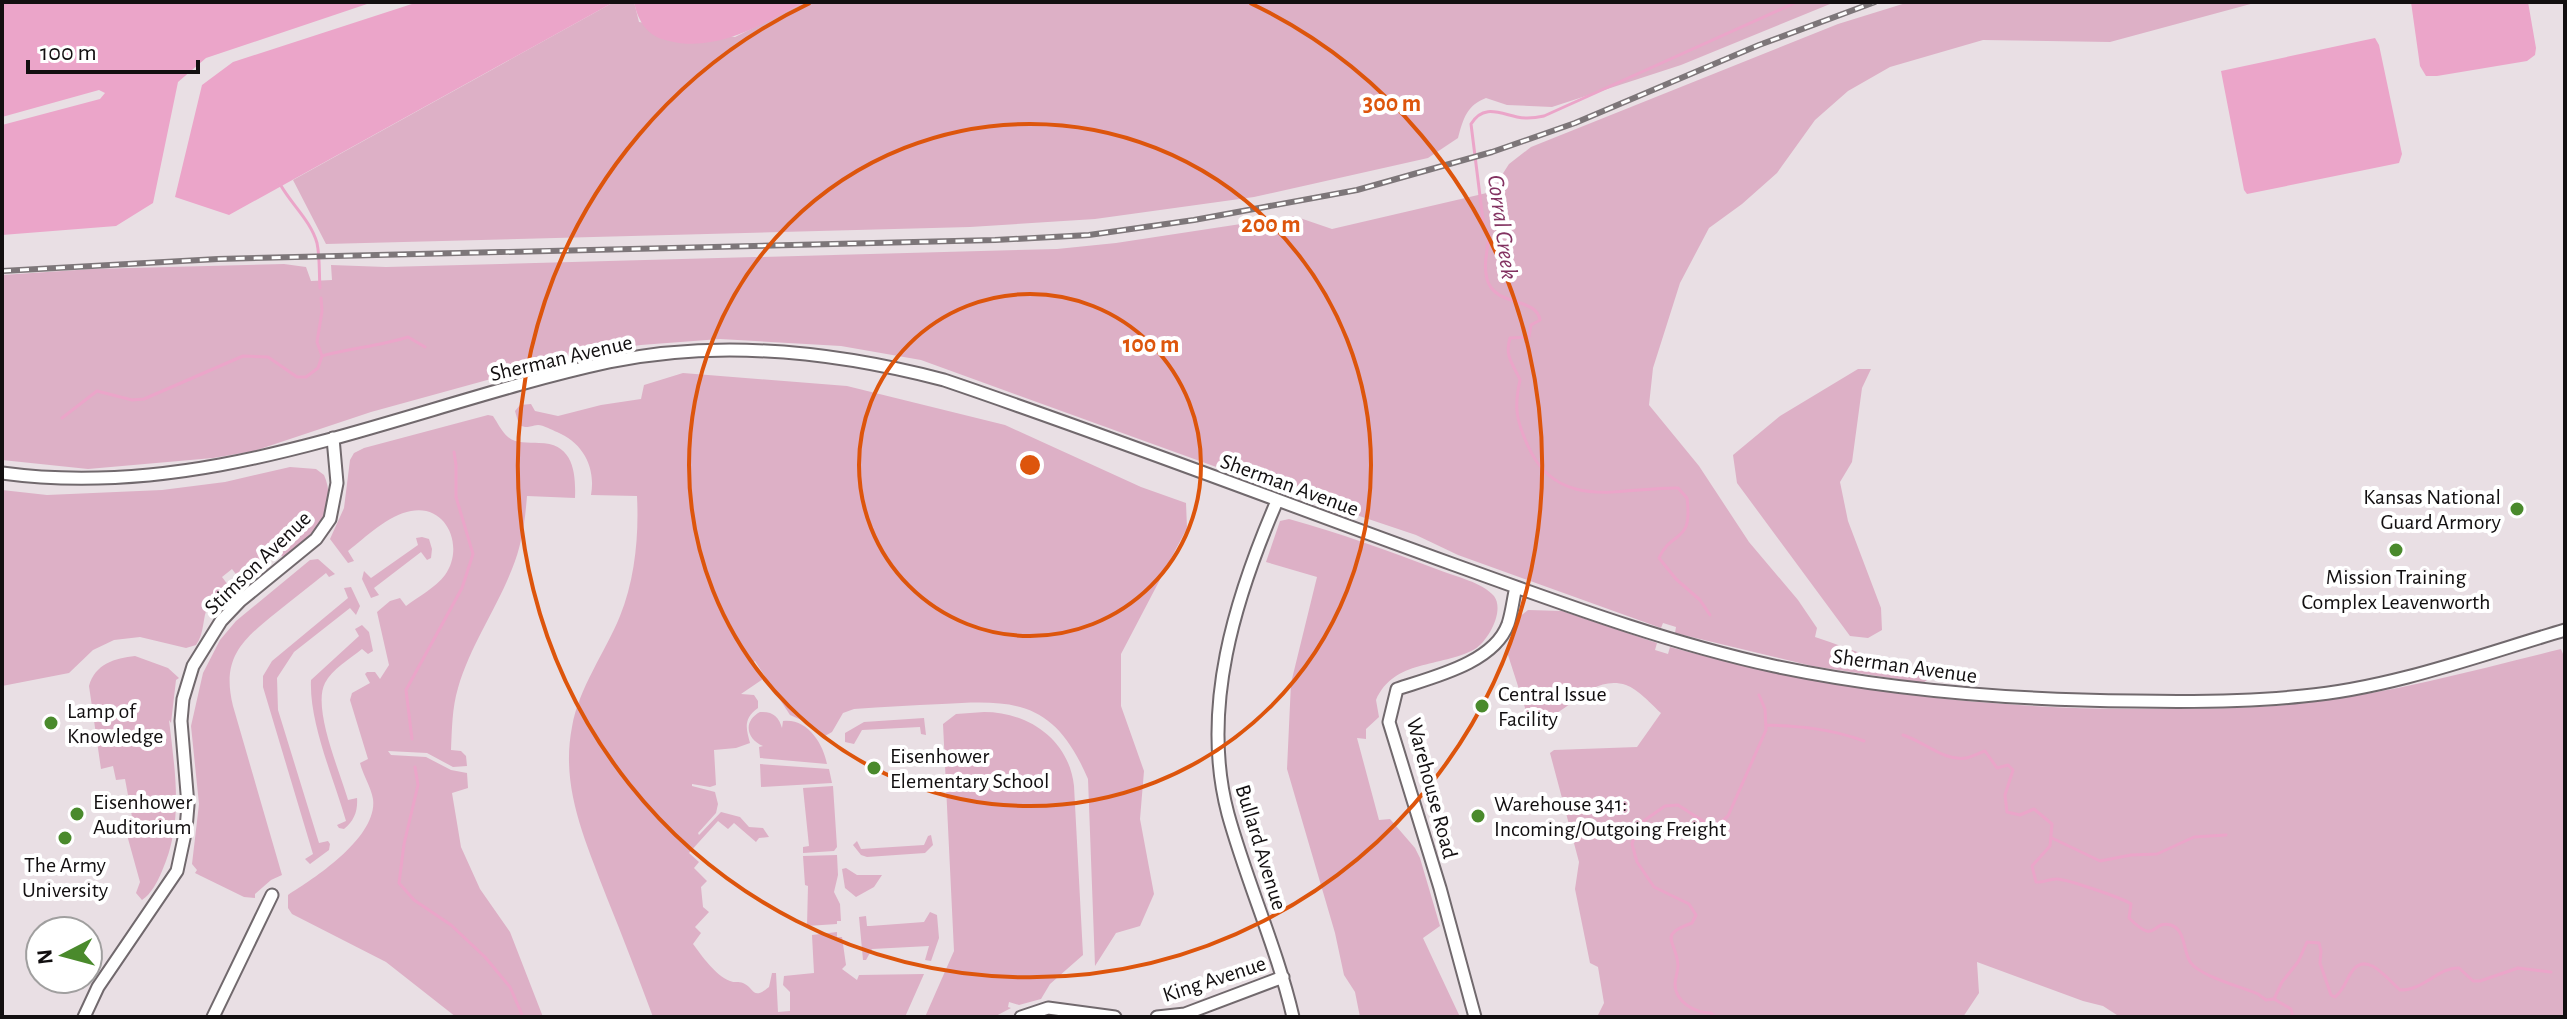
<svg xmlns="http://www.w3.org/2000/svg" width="2567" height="1019" font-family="'Alegreya Sans',sans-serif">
<rect width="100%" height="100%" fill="#e9dfe4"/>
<path fill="#ddb0c6" d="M614,2H634L639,22L735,37L805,2H1835L1681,65L1552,107L1507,105L1486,98C1467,105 1463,119 1458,138L1428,158L1254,197L1095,219L970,227L326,244L293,180Z
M1909,2H2258L2110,42L1983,40L1890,67L1848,91L1815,120L1777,173L1742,204L1709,228L1680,283L1653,368L1649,405L1699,466L1749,542L1798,600L1817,628L1815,637C1855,650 1890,666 1932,676L1923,683L1812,666L1675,633L1676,627L1663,623L1661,628L1458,555L1416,535L1255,481L921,360L841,346L720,339L641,345L586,353L371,412L254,451L213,458L88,469L2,460V275L92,269L284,264L306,267L311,281L332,280L331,265L386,267L1057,249L1116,243L1294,216L1332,229L1491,192L1509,164L1531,147L1838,24Z
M1858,369H1871L1862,388L1852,462L1840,482L1848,521L1881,608L1882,630L1868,638L1850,636L1737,483L1733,455L1780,416Z
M683,373L847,386L1005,425L1141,487L1186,503L1187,528L1121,654V706L1144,771L1140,819L1154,894L1140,926L1116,933L1095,966L1088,779C1055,702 1018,699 942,704C912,705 883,707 854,709L843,713L832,732L823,737L806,722L790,715L755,661L752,663L763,679L741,694L754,695L758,701V708C743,719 746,728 750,743L736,748L714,750L716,785L710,787L692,784V786L715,792L718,804L716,813L698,833L699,835L721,812L740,817L749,827L763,828L769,837L759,838L756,842L734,823L728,829L718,821L689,853L699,862L694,868L707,881L701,887L703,907L709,912L695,927L701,933L693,944C702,956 715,975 730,981C734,983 739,981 743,983C755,988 752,1001 769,987L772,973H776L778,1012L790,1011V992L783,985L784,976L814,973L812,935L837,932V937H842L846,965L842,969L857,980L859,975L924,974L905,1017H653C638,977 623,937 607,898C586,842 560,788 572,727C579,687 605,653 620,616C635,579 639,536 637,496L591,495C596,467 583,443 557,432C552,430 543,425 538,425C529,426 528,429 519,425L515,411L520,405L531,404L535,411L558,416L601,405L641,399L644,385Z
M488,415L493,416C497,422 502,432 508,437C516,444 528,442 539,443C573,443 576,472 575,498L527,496C525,521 522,545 512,569C496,610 470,646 458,688C452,708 452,729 451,750L461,751L466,756L467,766L453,767L427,753L388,751L391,755L426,757L451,770L467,773L468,788L452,793L461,847L480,889L510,932L543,1017H456L386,962L292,914L288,908V895C315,878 378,837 373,799C371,787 363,775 360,763L368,759L350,700L352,693L370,683L365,674L367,672H375L380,679L389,665L377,612L390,601L400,598L406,606C418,597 436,587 445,575C465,547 447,504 411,511C388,515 366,537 348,551L354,561L348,563L330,539L344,508L350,460L354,453L364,448Z
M290,467L316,469L324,475C340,512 310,537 284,558L281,555L261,560L238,577L232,569L222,577L228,585C222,591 212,598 208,606C202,618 205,633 196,645L186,648L140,637L114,640L93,650L69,673L2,686V490L47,495L162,490L225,482Z
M1289,519C1340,533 1389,551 1439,570C1456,577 1482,582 1494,596C1505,611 1488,641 1475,649C1440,668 1394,659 1376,700L1379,717L1366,729V739L1357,738L1379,820L1390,819L1415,848L1420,858L1440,926L1423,938L1460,1017H1360L1355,992L1344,975L1335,933L1287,769L1291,683L1317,577L1266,562L1280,521Z
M422,537L429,539L432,549L431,558L427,560L421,552L374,588L379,595L371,598L362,579L364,571L371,578L418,545L416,538Z
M318,559L335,574L329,577L326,573C310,586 293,599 277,612C242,640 221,658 233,706L282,875L271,880L255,894V898L244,897L201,876L195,873L197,870L192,864L199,804L191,726L203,673L220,640L236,621L310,560Z
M351,587L360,606L356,615L350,608L294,652L277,678L278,710L319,843L328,841L330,844L329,850L310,864L305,859L313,854L263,687V676L272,661L348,598L344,588Z
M1528,610L1562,611L1657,643L1655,650L1668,654L1670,647C1821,689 1974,708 2131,709C2192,709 2252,710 2312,702C2396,692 2479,669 2561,649L2565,659V1017H2120L2103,1006L2083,1001L1977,962L1979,993L1963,1017H1597L1604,1003L1598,967L1590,963L1575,889L1579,862L1550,753L1554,750L1637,747L1661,713C1652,705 1638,689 1626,685C1584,672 1562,730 1528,717L1507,652L1518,618Z
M362,625L369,632L373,651L368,654L362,649C350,659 332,669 325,683C312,708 340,772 348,800L357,798C358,811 354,821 344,829L339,828L337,825L346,821C334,779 309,723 311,680L359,636L355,629Z
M135,656L168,668L179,678L176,680L171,723L169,720C175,772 184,822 162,871C157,883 151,894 142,900L136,893L140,882L127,835L135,833L125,779L116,780L113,766L101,769L89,686C95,664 115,658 135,656Z
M760,712C773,711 779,717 782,728L783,721C807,718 823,743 827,764L760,758L759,747L763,746C746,739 743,721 760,712Z
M984,712C1029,712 1069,740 1074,786L1083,955L1050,984L1041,999L1019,1005L1009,1002L1008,1007L1011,1008L994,1017H925L954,951L943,724L956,714Z
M924,718L926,735L921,734L920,727L862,730L854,744L845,742V733L864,722Z
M760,764L829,769L832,783L761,787Z
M833,786L837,847L834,851L803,853V847L809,846L803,788Z
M931,835L933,845L925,853L867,857L861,855L853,845L857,841L861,849L924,845L928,836Z
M837,855L838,875L834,892L840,904L841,921H837V924L807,926L808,886L805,885L803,856Z
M846,868L857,875H882L874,887L856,897L845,888L842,869Z
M930,912L937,915L939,938L931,961L925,960L929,946L872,949L866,960H863L859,917L866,916L867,926H870L924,922Z"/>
<path fill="#eba5c9" d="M2,2H373L206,58L178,82L153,203L116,226L2,235V125L100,99L105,93L99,90L2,117Z
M418,2H614L229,215L175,197L202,85L233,62Z
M634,2H805C762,24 718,53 669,41C648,37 638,22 634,2Z
M2411,2H2528L2536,48L2535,55L2527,61L2437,76H2426L2420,66Z
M2375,38L2379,45L2402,154L2399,163L2247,194L2244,190L2221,71Z"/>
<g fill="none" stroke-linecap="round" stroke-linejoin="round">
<path stroke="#eba5c9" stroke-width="3" d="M280,184C291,204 311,221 317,243C320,257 319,274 320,288
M322,356C351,348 380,346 408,337L425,347
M62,418L97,391L132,400L144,399L243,356L268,357L297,377H306L318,368L322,356L317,342L322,311L321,298
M1710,615L1700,600L1676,579L1659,558C1672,529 1693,545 1687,498L1678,488C1622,487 1558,513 1528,446C1516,420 1514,407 1520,380C1514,365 1504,357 1510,338L1529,337L1531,325L1540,320C1536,296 1495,308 1487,279C1483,263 1488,250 1489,234L1484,228L1471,124C1483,104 1499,113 1517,117C1527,119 1535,118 1544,116L1797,2
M1766,725C1800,726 1832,729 1864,741
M1903,735C1923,741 1945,762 1966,758C1972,757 1979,753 1985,751L1997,768L2008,765L2013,770L2005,795L2007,812L2020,815L2034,809L2052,824L2050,846L2032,866L2036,882C2044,883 2048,879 2056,879C2064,878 2125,899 2131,904L2129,918C2158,947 2151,919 2171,925C2186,930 2183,953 2191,963C2200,976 2242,987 2258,994L2266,1000L2274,999L2282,982L2298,962L2307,942L2319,943L2321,951L2320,963L2331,995L2335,997C2345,989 2346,979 2353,970C2368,951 2389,981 2400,990C2425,990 2438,967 2459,968L2473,981H2480L2518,968L2551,972
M412,739L406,690L462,588L473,554L456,497V465L454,452
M415,767L418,785L404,844L399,883L414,900L451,925L485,957L510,987L523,1017
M2052,838L2100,861L2131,855L2157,854L2194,837L2226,835
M2274,999L2291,1009L2293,1017
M1715,1017L1711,1013C1695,1013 1675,1002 1675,984C1675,978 1678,972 1678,965C1676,940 1657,935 1692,923L1696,915L1689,904L1654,887L1637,862L1632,844L1638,825L1665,806L1678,805L1709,825L1720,823L1728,816L1766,730L1765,709L1759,695"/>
<g stroke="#71696d" stroke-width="15">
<path id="minor" d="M2,473C214,502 407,406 609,362C719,339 837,352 944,380C1115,438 1283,503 1452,564C1558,602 1664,642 1774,666C1893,691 2013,700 2135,701C2191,702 2247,702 2303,696C2392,688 2480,655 2565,630
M1277,501C1235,598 1200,709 1228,814C1247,883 1277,948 1293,1017
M84,1017L98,987L177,871L186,829L188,805L181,721L183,699L193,666L221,621L240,601L316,539L330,519L337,483L333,438
M213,1017L272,895
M1021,1017L1048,1008L1115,1017
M1157,1017L1185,1014L1283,977
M1475,1017L1440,888L1389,722L1397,689C1433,677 1494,663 1508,624C1512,612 1513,599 1516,587"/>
</g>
<use href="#minor" stroke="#fff" stroke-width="11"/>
<g stroke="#7d7679" stroke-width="6">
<path id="rail" d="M2,271L218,259L995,240L1089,235L1194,220L1357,190L1492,152L1575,123L1759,45L1875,2"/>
</g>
<use href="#rail" stroke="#fff" stroke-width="3" stroke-dasharray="9" stroke-linecap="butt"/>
</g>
<g fill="none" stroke="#dd550c" stroke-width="4">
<circle cx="1030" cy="465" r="171"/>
<circle cx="1030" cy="465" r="341"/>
<path d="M1250 3A512 512 0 1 1 810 3"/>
</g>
<g fill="#4a8a2c" stroke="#fff" stroke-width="3">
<circle cx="2517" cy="509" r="8"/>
<circle cx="2396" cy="550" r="8"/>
<circle cx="1482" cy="706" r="8"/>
<circle cx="51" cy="723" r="8"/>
<circle cx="874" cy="768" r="8"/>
<circle cx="77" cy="814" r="8"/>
<circle cx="1478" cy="816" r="8"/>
<circle cx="65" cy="838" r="8"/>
</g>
<g text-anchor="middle" stroke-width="8" stroke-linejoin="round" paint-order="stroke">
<g font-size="22" fill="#120f10" stroke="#fff">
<text transform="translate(561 357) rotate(-13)" y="8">Sherman Avenue</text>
<text transform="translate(1290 484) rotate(20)" y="8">Sherman Avenue</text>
<text transform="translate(257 562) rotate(-44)" y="8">Stimson Avenue</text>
<text transform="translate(1905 665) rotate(8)" y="8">Sherman Avenue</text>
<text transform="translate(1433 788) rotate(75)" y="8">Warehouse Road</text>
<text transform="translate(1262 847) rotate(73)" y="8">Bullard Avenue</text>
<text transform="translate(1214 978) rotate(-18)" y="8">King Avenue</text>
</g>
<g font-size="22" fill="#120f10" stroke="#fff" text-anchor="start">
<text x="2501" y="504" text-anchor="end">Kansas National<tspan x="2501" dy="25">Guard Armory</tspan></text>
<text x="2396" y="584" text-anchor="middle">Mission Training<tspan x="2396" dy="25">Complex Leavenworth</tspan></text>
<text x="1498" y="701">Central Issue<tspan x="1498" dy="25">Facility</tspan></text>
<text x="67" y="718">Lamp of<tspan x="67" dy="25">Knowledge</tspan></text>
<text x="890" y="763">Eisenhower<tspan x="890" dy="25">Elementary School</tspan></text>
<text x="93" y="809">Eisenhower<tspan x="93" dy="25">Auditorium</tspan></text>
<text x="1494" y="811">Warehouse 341:<tspan x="1494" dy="25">Incoming/Outgoing Freight</tspan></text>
<text x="65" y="872" text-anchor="middle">The Army<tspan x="65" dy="25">University</tspan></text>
</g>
<g font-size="24" font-style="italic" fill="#833261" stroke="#fff">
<text transform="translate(1503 227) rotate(82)" y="8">Corral Creek</text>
</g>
</g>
<circle cx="1030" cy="465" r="12" fill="#dd550c" stroke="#fff" stroke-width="4"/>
<g font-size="24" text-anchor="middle" font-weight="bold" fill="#dd550c" stroke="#fff" stroke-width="8" stroke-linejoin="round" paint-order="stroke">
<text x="1392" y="111">300 m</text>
<text x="1271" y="232">200 m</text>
<text x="1151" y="352">100 m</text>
</g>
<rect width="2567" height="1019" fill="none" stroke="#120f10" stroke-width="8"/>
<g transform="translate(64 955) rotate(264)"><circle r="38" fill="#ffffff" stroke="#a09f9f" stroke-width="2"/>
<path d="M0-6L14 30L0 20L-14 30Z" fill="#4a8a2c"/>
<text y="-12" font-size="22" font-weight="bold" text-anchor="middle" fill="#120f10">N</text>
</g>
<path d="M28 60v12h170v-12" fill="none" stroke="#120f10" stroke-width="4"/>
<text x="40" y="60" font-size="24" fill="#120f10" stroke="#ffffff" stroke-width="6" paint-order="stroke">100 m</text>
</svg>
